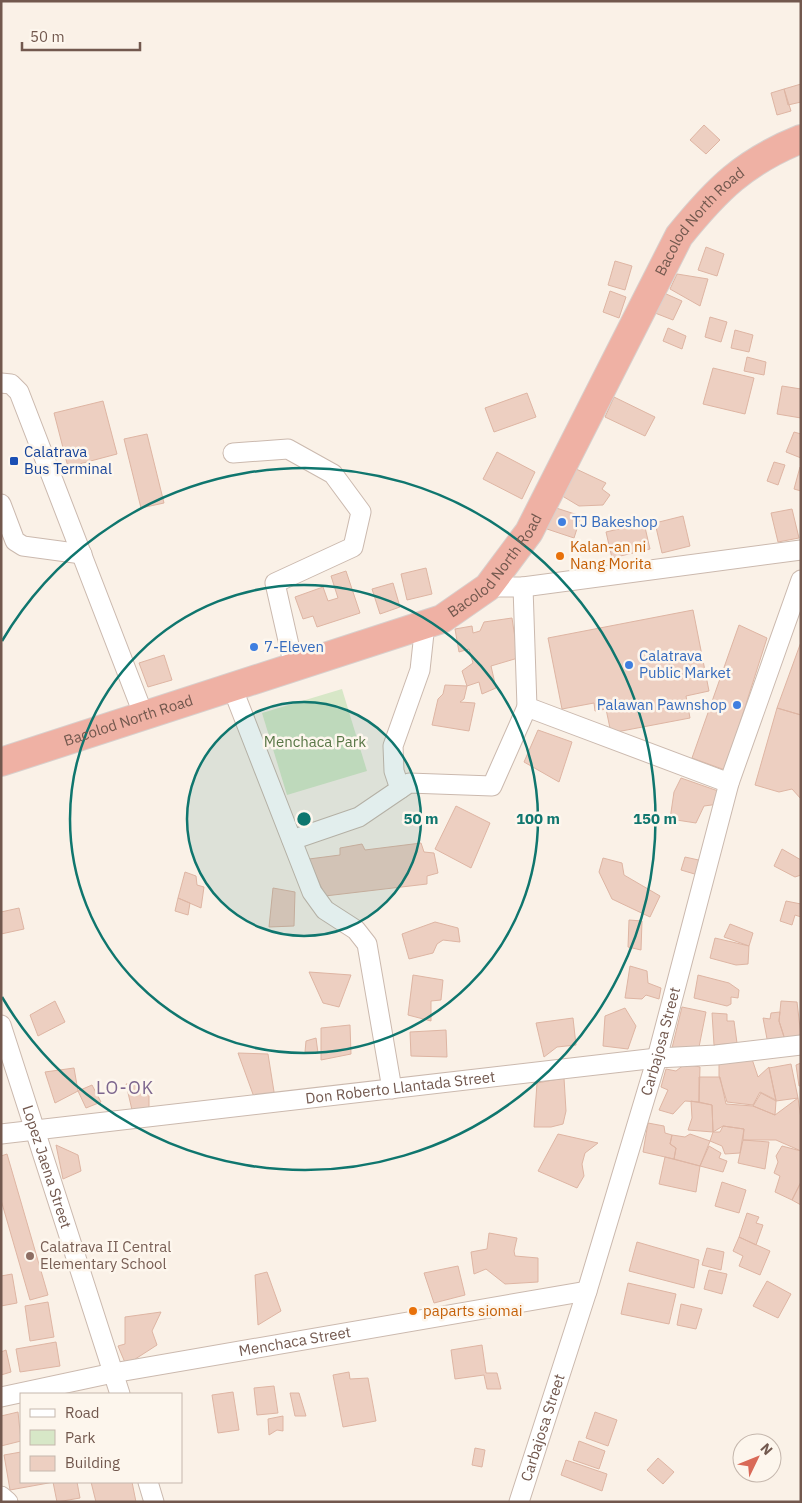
<svg xmlns="http://www.w3.org/2000/svg" width="802" height="1503" font-family="'IBM Plex Sans',sans-serif">
<rect width="100%" height="100%" fill="#faf1e7"/>
<path fill="#d7e7c7" d="M342,689L367,771L287,795L262,713Z"/>
<path fill="#edcfc1" stroke="#deb5a3" d="M801,84V102L788,105L784,89Z
M784,89L791,111L777,115L771,93Z
M704,125L720,140L706,154L690,140Z
M706,247L724,254L717,276L698,270Z
M615,261L632,266L625,290L608,285Z
M677,274L708,279L700,306L670,289Z
M610,291L626,297L619,318L603,312Z
M664,293L682,301L673,320L655,313Z
M710,317L727,322L721,342L705,337Z
M668,328L686,336L682,349L663,341Z
M735,330L753,335L749,352L731,348Z
M747,357L766,362L764,375L744,371Z
M713,368L754,378L745,414L703,404Z
M782,386L801,389V418L777,414Z
M527,393L536,417L494,432L485,408Z
M614,397L655,417L645,436L605,417Z
M103,401L117,454L68,467L54,413Z
M794,432L801,434V458L786,452Z
M147,434L164,503L141,508L124,439Z
M497,452L535,472L522,499L483,479Z
M774,462L785,465L778,485L767,481Z
M800,467H801V491L794,489Z
M574,468L606,483L602,489L610,495L603,505L579,506L559,494Z
M550,506L581,516L574,538L544,528Z
M792,509L799,538L778,542L771,513Z
M683,516L690,546L662,553L655,523Z
M644,523L650,549L612,558L606,532Z
M426,568L432,594L407,600L401,574Z
M346,571L360,613L317,627L313,616L303,619L295,597L323,587L328,601L338,598L331,576Z
M393,583L400,607L380,614L372,589Z
M693,610L709,691L686,696L690,718L611,733L606,709L595,711L594,703L562,709L548,638Z
M512,618L518,658L491,666L496,688L482,694L479,682L467,686L462,671L473,663L469,649L459,652L455,629L472,626L473,633L480,631L484,622Z
M739,625L767,638L725,770L692,758Z
M801,642V715L777,708Z
M164,655L172,680L148,687L139,663Z
M445,685L467,686L464,699L460,702L475,703L469,731L432,725L438,699L443,694Z
M777,708L801,715V799L792,789L779,792L755,785Z
M538,730L572,742L559,782L524,762Z
M681,778L721,792L719,804L704,806L696,823L670,819L674,792Z
M456,806L490,823L471,868L435,849Z
M421,843L424,852L434,853L438,873L427,876V884L325,896L309,859L340,855V848L362,844L365,850Z
M782,849L801,860V875L795,877L774,866Z
M685,857L703,861L698,875L681,870Z
M603,858L622,863L624,875L660,896L650,917L612,899L599,872Z
M185,872L196,876L197,885L204,887L201,908L178,898Z
M273,888L295,892L294,926L269,927Z
M178,898L190,903L188,915L175,911Z
M786,901L801,904V917L795,915L792,925L780,921Z
M19,908L24,929L1,934V912Z
M629,920L642,921L641,950L628,947Z
M435,922L458,928L460,942L443,940L437,944L433,953L409,959L402,934Z
M730,924L753,933L749,946L724,937Z
M715,938L749,946L748,964L736,965L710,958Z
M630,966L647,971L648,983L661,988L659,999L646,995L642,999L625,998Z
M309,972L351,975L339,1007L323,1003Z
M413,975L443,980L441,1000L431,1001V1021L408,1015Z
M698,975L729,983L739,990L738,998L731,997V1004L727,1006L694,998Z
M55,1001L65,1022L38,1036L30,1015Z
M781,1001L797,1002L801,1036L786,1043L779,1021Z
M682,1007L706,1012L699,1047L672,1048Z
M625,1008L636,1026L628,1049L603,1046L605,1016Z
M780,1012L779,1021L786,1043L768,1044L763,1018L770,1019L771,1013Z
M712,1013L727,1014V1021H734L737,1043L714,1045Z
M573,1018L576,1045L557,1047L544,1057L536,1023Z
M350,1025L351,1054L321,1060V1028Z
M446,1030L447,1057L411,1056L410,1032Z
M316,1038L318,1053L305,1052L306,1041Z
M238,1053L268,1054L275,1098L254,1097Z
M751,1056L758,1077L769,1067L776,1100L760,1092L753,1105L727,1102L719,1076V1057Z
M801,1063V1086H799L796,1065Z
M685,1064L700,1067L699,1102L685,1101L673,1114L659,1110L668,1090L661,1087L666,1069L676,1071Z
M791,1064L798,1098L776,1101L769,1068Z
M74,1068L78,1091L55,1103L45,1072Z
M699,1077H720L726,1104L753,1106L775,1115L798,1098L801,1119V1151L776,1140H743L744,1129L723,1126L713,1132L712,1105L699,1102Z
M564,1078L566,1111L563,1124L551,1127H534L537,1083Z
M149,1083V1108L132,1110L126,1084Z
M92,1085L101,1102L86,1108L78,1091Z
M761,1093L776,1101L775,1115L753,1106Z
M691,1101L712,1105L713,1132L688,1130L692,1118Z
M648,1123L664,1126L665,1133L672,1135L670,1144L676,1148L674,1159L643,1152Z
M723,1126L744,1129L740,1153L725,1154L722,1146L710,1141L713,1132H720Z
M558,1134L598,1143L585,1153L582,1164L584,1176L577,1188L538,1171Z
M690,1134L710,1141L700,1166L674,1159L676,1148L670,1144L672,1135L685,1137Z
M743,1140L769,1142L765,1169L738,1163Z
M56,1145L78,1155L81,1171L63,1179Z
M709,1146L721,1153L719,1158L727,1161L723,1172L700,1166Z
M782,1146L801,1151V1182L792,1200L775,1192L780,1176L774,1173L778,1162L776,1156Z
M7,1154L48,1295L30,1300L1,1200V1156Z
M665,1157L700,1166L696,1192L659,1184Z
M722,1182L746,1190L739,1213L715,1206Z
M801,1182V1205L792,1200Z
M747,1213L759,1217L756,1223L763,1225L756,1245L739,1237Z
M489,1233L517,1238L514,1251L515,1256L538,1258V1282L505,1284L486,1269L474,1274L471,1252L487,1249Z
M739,1237L770,1251L760,1275L739,1266L743,1256L733,1251Z
M637,1242L699,1260L694,1288L629,1271Z
M707,1248L724,1252L721,1270L702,1265Z
M458,1266L465,1295L434,1303L424,1273Z
M709,1270L727,1274L722,1294L704,1289Z
M267,1272L281,1311L258,1325L255,1275Z
M12,1274L17,1303L1,1306V1276Z
M767,1281L791,1294L778,1318L753,1306Z
M628,1283L676,1294L669,1324L621,1314Z
M48,1302L54,1337L30,1341L25,1306Z
M681,1304L702,1309L696,1329L677,1325Z
M161,1312L152,1331L157,1345L126,1365L118,1346L125,1344V1317Z
M56,1342L60,1366L20,1372L16,1349Z
M482,1345L486,1373H497L501,1389H487L484,1375L455,1379L451,1350Z
M6,1350L11,1372L1,1375V1352Z
M349,1372L350,1379L368,1378L376,1421L343,1427L333,1375Z
M274,1386L278,1413L257,1415L254,1388Z
M233,1392L239,1430L218,1433L212,1395Z
M290,1393H299L306,1416H295Z
M18,1412L21,1441L1,1446V1416Z
M595,1412L617,1420L608,1446L586,1438Z
M283,1416V1431L277,1430L269,1435L268,1419Z
M579,1441L605,1451L599,1469L573,1460Z
M475,1448L485,1450L482,1467L472,1465Z
M21,1452V1482H54L10,1490L4,1455Z
M658,1458L674,1472L663,1484L647,1470Z
M566,1460L607,1474L602,1491L561,1475Z
M53,1482H77L80,1498L57,1502Z
M91,1482H132L136,1502H96Z"/>
<g fill="none" stroke-linecap="round" stroke-linejoin="round">
<g stroke="#cbb9ae" stroke-width="21">
<g id="minor">
<path d="M1,383L11,384L19,392L144,716"/>
<path d="M233,453L288,449L333,474L361,512L353,547L275,583L294,667"/>
<path d="M1,504L15,541L23,546L82,554"/>
<path d="M488,587H523L527,707L729,783"/>
<path d="M523,587L801,550"/>
<path d="M232,687L312,892L325,910L356,930L367,944L392,1089"/>
<path d="M400,789L394,771L393,746L420,670L425,624"/>
<path d="M292,840L359,817L409,783L492,786L527,707"/>
<path id="s1" d="M1,1025L120,1394"/>
<path id="s2" d="M1,1134L657,1058L716,1055L801,1045"/>
<path id="s3" d="M1,1397L113,1373L587,1291"/>
<path d="M148,1482L154,1502"/>
<path d="M1,1496L8,1502"/>
<path id="s4" d="M519,1502L587,1291L657,1058L729,783L801,580"/>
</g>
</g>
<g stroke="#d8d0cd" stroke-width="30">
<g id="highway">
<path id="s5" d="M1,762L442,619L488,587L529,532L679,236C717,189 744,162 801,139"/>
</g>
</g>
<use href="#minor" stroke="#fff" stroke-width="19"/>
<use href="#highway" stroke="#efb1a4" stroke-width="28"/>
</g>
<circle cx="304" cy="819" r="117" fill="#0f766e" fill-opacity=".12"/>
<g fill="none" stroke="#0f766e" stroke-width="2.5">
<circle cx="304" cy="819" r="117"/>
<circle cx="304" cy="819" r="234"/>
<path d="M2 641A351 351 0 1 1 2 997"/>
</g>
<rect fill="#1a4fb4" stroke="#fdf6ed" stroke-width="2" x="9" y="456" width="10" height="10" rx="2.5"/>
<g fill="#3f7fe0" stroke="#fdf6ed" stroke-width="2">
<circle cx="562" cy="522" r="5"/>
<circle cx="254" cy="647" r="5"/>
<circle cx="629" cy="665" r="5"/>
<circle cx="737" cy="705" r="5"/>
</g>
<g fill="#e8710a" stroke="#fdf6ed" stroke-width="2">
<circle cx="560" cy="556" r="5"/>
<circle cx="413" cy="1311" r="5"/>
</g>
<circle fill="#8d6e63" stroke="#fdf6ed" stroke-width="2" cx="30" cy="1256" r="5"/>
<g text-anchor="middle" stroke-width="5" stroke-linejoin="round" paint-order="stroke">
<g font-size="15" fill="#72584e" stroke="#fdf6ed">
<text dy="5" stroke="none"><textPath href="#s5" startOffset="944">Bacolod North Road</textPath></text>
<text dy="5" stroke="none"><textPath href="#s5" startOffset="540">Bacolod North Road</textPath></text>
<text dy="5" stroke="none"><textPath href="#s5" startOffset="134">Bacolod North Road</textPath></text>
<text dy="5" stroke="none"><textPath href="#s4" startOffset="482">Carbajosa Street</textPath></text>
<text dy="5" stroke="none"><textPath href="#s2" startOffset="402">Don Roberto Llantada Street</textPath></text>
<text dy="5" stroke="none"><textPath href="#s1" startOffset="149">Lopez Jaena Street</textPath></text>
<text dy="5" stroke="none"><textPath href="#s3" startOffset="299">Menchaca Street</textPath></text>
<text dy="5" stroke="none"><textPath href="#s4" startOffset="78">Carbajosa Street</textPath></text>
</g>
<g font-size="15" fill="#164399" stroke="#fdf6ed" text-anchor="start">
<text x="24" y="457">Calatrava<tspan x="24" dy="17">Bus Terminal</tspan></text>
</g>
<g font-size="15" fill="#366cbe" stroke="#fdf6ed" text-anchor="start">
<text x="572" y="527">TJ Bakeshop</text>
<text x="264" y="652">7-Eleven</text>
<text x="639" y="661">Calatrava<tspan x="639" dy="17">Public Market</tspan></text>
<text x="727" y="710" text-anchor="end">Palawan Pawnshop</text>
</g>
<g font-size="15" fill="#c56008" stroke="#fdf6ed" text-anchor="start">
<text x="570" y="552">Kalan-an ni<tspan x="570" dy="17">Nang Morita</tspan></text>
<text x="423" y="1316">paparts siomai</text>
</g>
<g font-size="15" fill="#597747" stroke="#fdf6ed">
<text x="315" y="747">Menchaca Park</text>
</g>
<g font-size="15" fill="#785e54" stroke="#fdf6ed" text-anchor="start">
<text x="40" y="1252">Calatrava II Central<tspan x="40" dy="17">Elementary School</tspan></text>
</g>
<g font-size="18" letter-spacing="1" fill="#7d668e" stroke="#fdf6ed">
<text x="125" y="1094">LO-OK</text>
</g>
</g>
<circle cx="304" cy="819" r="8" fill="#0f766e" stroke="#fdf6ed" stroke-width="2.5"/>
<g font-size="15" text-anchor="middle" font-weight="bold" fill="#0f766e" stroke="#fdf6ed" stroke-width="5" stroke-linejoin="round" paint-order="stroke">
<text x="421" y="824">50 m</text>
<text x="538" y="824">100 m</text>
<text x="655" y="824">150 m</text>
</g>
<rect width="802" height="1503" fill="none" stroke="#72584e" stroke-width="5"/>
<rect x="20" y="1393" width="162" height="90" fill="#fdf6ed" stroke="#c5b7ad"/>
<rect x="30" y="1409" width="25" height="8" fill="#ffffff" stroke="#c5b7ad"/>
<text x="65" y="1418" font-size="15" fill="#72584e">Road</text>
<rect x="30" y="1430" width="25" height="15" fill="#d7e7c7" stroke="#c5b7ad"/>
<text x="65" y="1443" font-size="15" fill="#72584e">Park</text>
<rect x="30" y="1456" width="25" height="15" fill="#edcfc1" stroke="#c5b7ad"/>
<text x="65" y="1468" font-size="15" fill="#72584e">Building</text>
<g transform="translate(757 1458) rotate(47)"><circle r="24" fill="#fdf6ed" stroke="#c5b7ad"/>
<path d="M0-4L9 19L0 12L-9 19Z" fill="#d96a58"/>
<text y="-8" font-size="14" font-weight="bold" text-anchor="middle" fill="#72584e">N</text>
</g>
<path d="M22 42v8h118v-8" fill="none" stroke="#72584e" stroke-width="2.5"/>
<text x="30" y="42" font-size="15" fill="#72584e" stroke="#fdf6ed" stroke-width="4" paint-order="stroke">50 m</text>
</svg>
